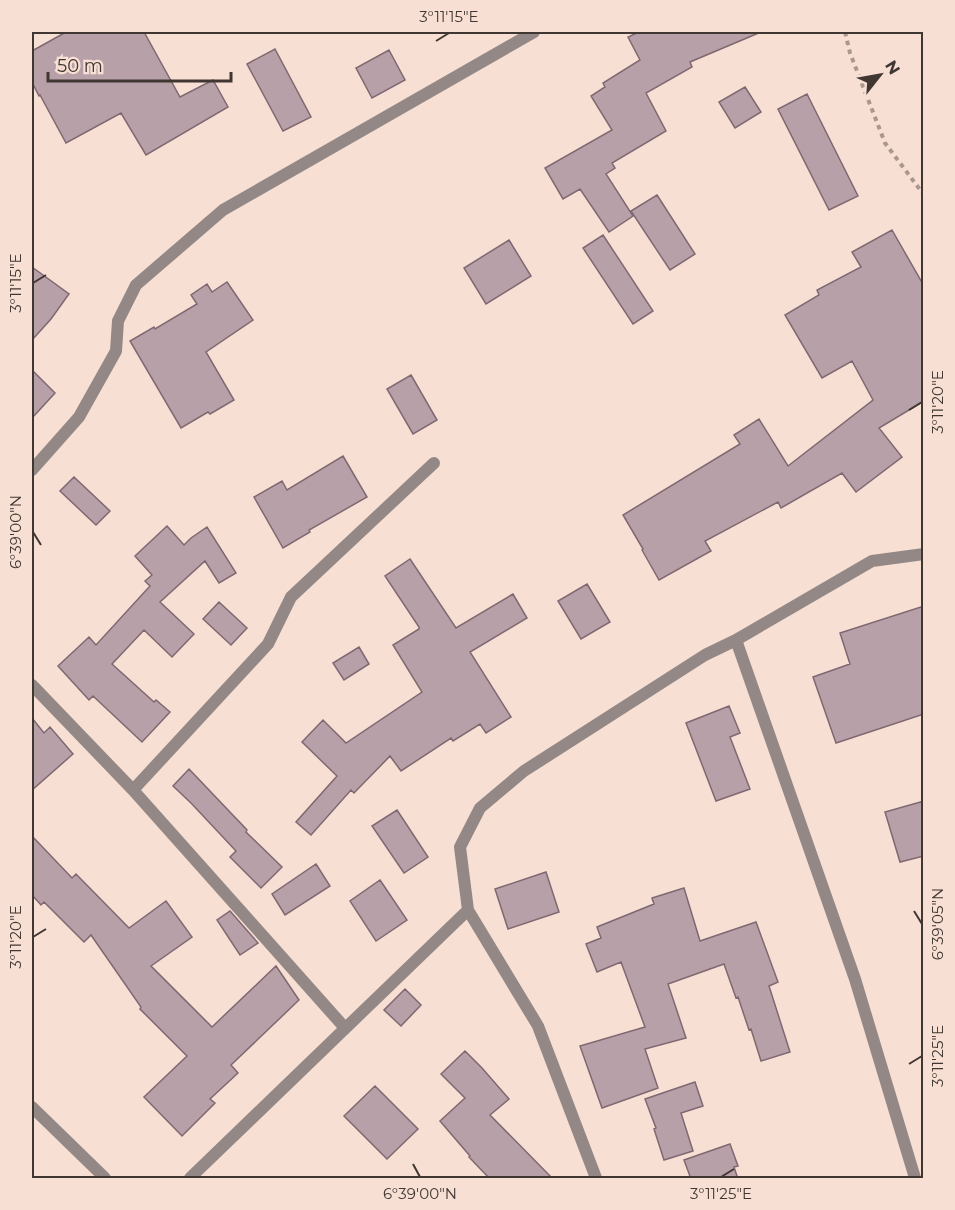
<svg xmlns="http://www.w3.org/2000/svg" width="955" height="1210" font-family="Montserrat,sans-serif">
<rect width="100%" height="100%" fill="#f7dfd3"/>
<path fill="#b8a0a8" stroke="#7f6871" stroke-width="1.5" d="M66,32H144L180,97L213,80L228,107L146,155L121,113L66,143L40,95L39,96L32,82V51Z
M639,32H761L690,62L692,67L646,93L666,131L612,163L615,168L606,174L633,216L609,232L580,189L563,199L545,168L612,130L591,96L605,87L603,83L640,60L628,37Z
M275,49L311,117L283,131L247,64Z
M389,50L405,80L372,98L356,68Z
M745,87L761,112L735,128L719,102Z
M807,94L858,196L829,210L778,109Z
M657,195L695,254L670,270L631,211Z
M892,230L924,286V401L879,428L902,457L856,492L842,473L781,508L778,502L705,541L711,551L659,580L642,550L643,549L623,515L740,444L734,435L759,419L788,466L873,400L852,361L822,378L785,315L819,295L817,290L861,267L852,252Z
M603,235L653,311L633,324L583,248Z
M509,240L531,276L486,304L464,268Z
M32,267L69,294L51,319L32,340Z
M227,282L253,320L206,352L234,400L210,414L208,412L181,428L130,341L154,327L155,329L197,304L191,295L207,284L212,292Z
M32,370L55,393L32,418Z
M411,375L437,420L413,434L387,389Z
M343,456L367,497L309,530L310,532L283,548L254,497L282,481L287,490Z
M74,477L110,511L96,525L60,491Z
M167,526L184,545L191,538L207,527L236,573L219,583L205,561L160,602L194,634L172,657L144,630L112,664L154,702L156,700L170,712L142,742L93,696L89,700L58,666L89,637L96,645L150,586L145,581L152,575L135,556Z
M410,559L456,628L513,594L527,618L470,652L511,717L486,733L480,724L453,741L451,738L401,771L390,756L354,793L351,790L311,835L296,822L337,776L302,742L323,720L346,743L422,692L393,645L419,629V627L385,576Z
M587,584L610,622L581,639L558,601Z
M219,602L247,628L231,645L203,619Z
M924,606V714L836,743L813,677L850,664L840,633Z
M359,647L369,664L344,680L333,663Z
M729,706L740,733L730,737L750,789L716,801L686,723Z
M32,718L44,733L50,727L73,754L32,790Z
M189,769L247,830L246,832L282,867L261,888L230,857L236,851L191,803L173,786Z
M924,801V856L900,862L885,812Z
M397,810L428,857L404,873L372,826Z
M32,836L72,878L76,874L129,928L166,901L192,937L151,966L212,1027L276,966L299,1000L231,1065L238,1073L210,1099L215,1103L182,1136L144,1097L187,1056L140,1009L141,1007L91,935L84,942L44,902L41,905L32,895Z
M316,864L330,886L285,915L272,894Z
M546,872L559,912L508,929L495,889Z
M380,880L407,920L376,941L350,901Z
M684,888L700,941L756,922L778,982L769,986L790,1052L761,1061L751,1029L749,1030L738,997L736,998L724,964L668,984L686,1038L645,1049L658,1088L602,1108L580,1046L645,1027L621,962L597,972L586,944L601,938L597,927L654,904L652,898Z
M230,911L258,943L240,955L217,920Z
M405,989L421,1005L401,1026L384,1010Z
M465,1051L482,1068L509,1099L490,1115L553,1179H490L469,1157L470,1156L440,1121L465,1098L441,1074Z
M695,1082L703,1106L681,1113L693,1151L664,1160L654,1129L656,1128L645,1099Z
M375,1086L418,1129L387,1159L344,1116Z
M730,1144L738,1166L734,1167L738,1179H691L684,1160Z"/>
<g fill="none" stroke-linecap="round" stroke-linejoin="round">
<path stroke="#aa988f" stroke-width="4" stroke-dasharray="4.5 4.5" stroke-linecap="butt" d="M845,32L850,53L885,143L924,195"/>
<path stroke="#938886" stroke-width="12" d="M32,470L79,417L116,351L118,321L136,285L223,210L534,32
M736,640L855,979L915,1178
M32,685L133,790L345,1028
M133,790L268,644L291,597L434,463
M32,1107L105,1178
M190,1178L468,910
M596,1178L538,1026L468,910L460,847L480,808L524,771L705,655L736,640L872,561L924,554"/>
</g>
<path fill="none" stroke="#413732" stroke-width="2" d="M436,41L449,33M33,283L46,275M909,410L922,402M33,532L41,545M914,911L922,924M33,937L46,929M909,1064L922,1056M413,1164L420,1177M721,1177L734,1169"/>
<rect width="955" height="1210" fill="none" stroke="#f7dfd3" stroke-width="66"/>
<g transform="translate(880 75) rotate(59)" stroke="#f7dfd3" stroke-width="4.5" paint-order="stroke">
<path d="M0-4.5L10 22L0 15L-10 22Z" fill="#413732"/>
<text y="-9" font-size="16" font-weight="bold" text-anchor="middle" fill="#413732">N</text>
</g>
<path d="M48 72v9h183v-9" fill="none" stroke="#413732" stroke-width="3"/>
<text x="57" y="72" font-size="18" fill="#413732" stroke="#f7dfd3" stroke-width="4.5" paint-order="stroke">50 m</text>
<rect x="33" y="33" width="889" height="1144" fill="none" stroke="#413732" stroke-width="2"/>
<g font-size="15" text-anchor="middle" fill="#413732">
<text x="449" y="22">3°11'15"E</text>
<text transform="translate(16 283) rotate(-90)" y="5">3°11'15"E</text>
<text transform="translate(938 402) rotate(-90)" y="5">3°11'20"E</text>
<text transform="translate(16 532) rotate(-90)" y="5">6°39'00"N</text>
<text transform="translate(938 924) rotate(-90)" y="5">6°39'05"N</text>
<text transform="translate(16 937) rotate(-90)" y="5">3°11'20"E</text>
<text transform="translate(938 1056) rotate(-90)" y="5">3°11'25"E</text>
<text x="420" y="1199">6°39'00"N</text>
<text x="721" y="1199">3°11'25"E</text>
</g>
</svg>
